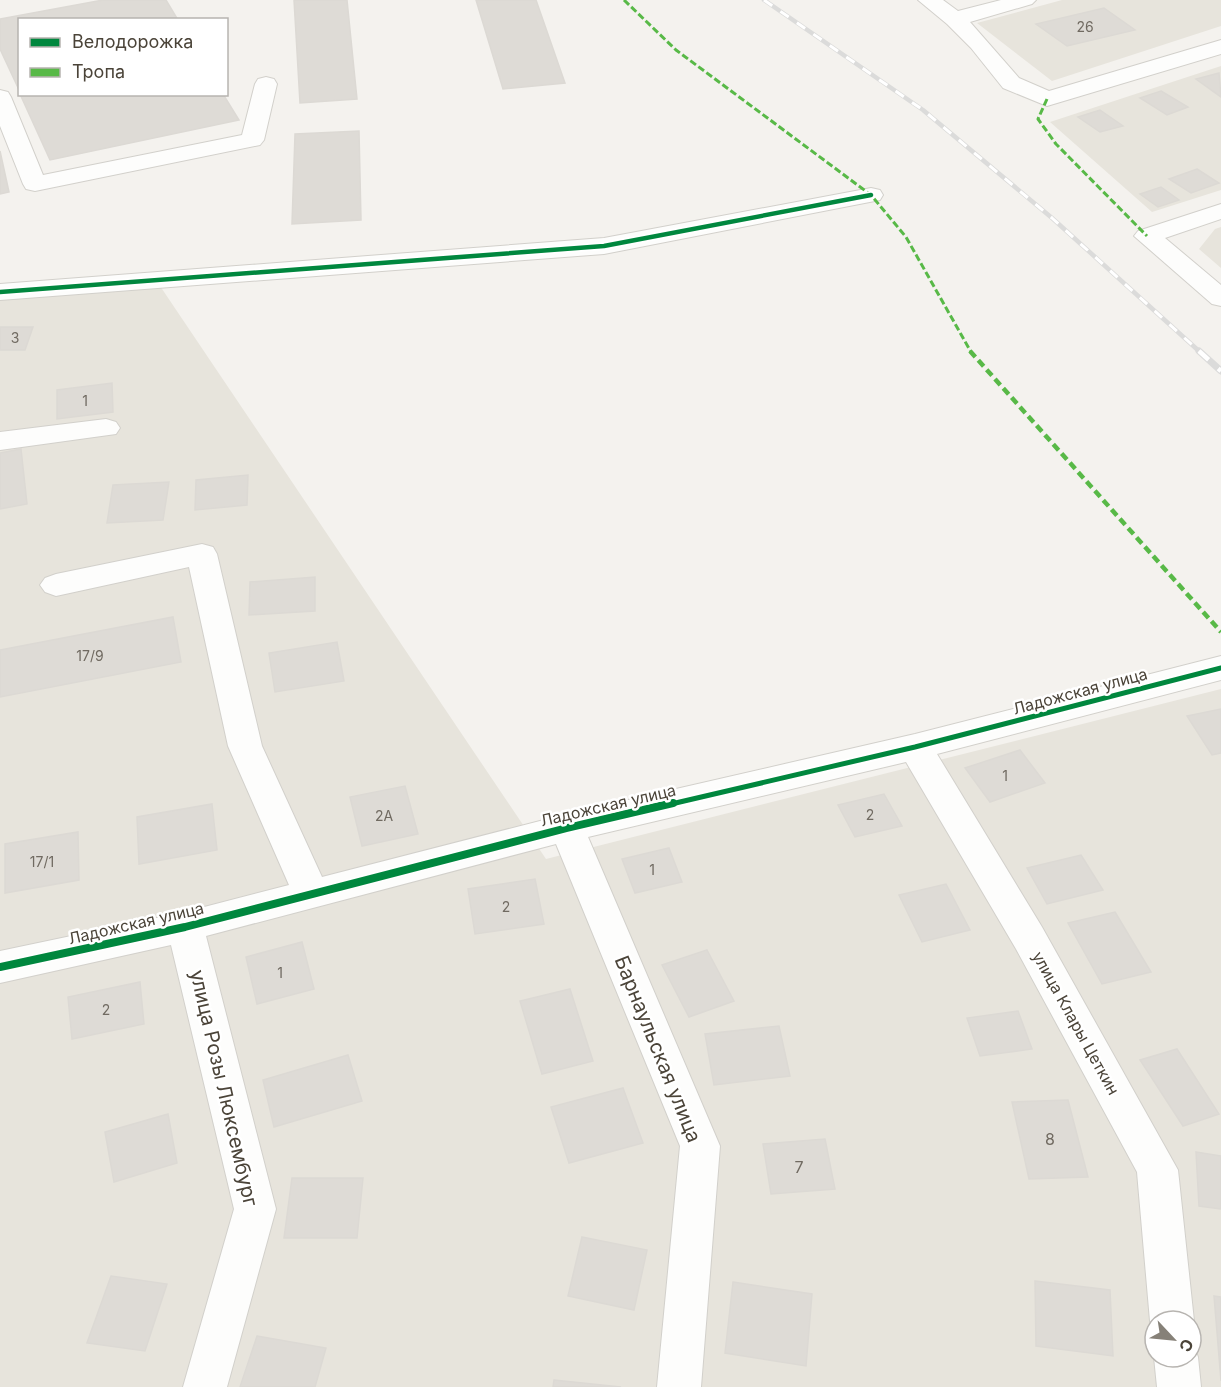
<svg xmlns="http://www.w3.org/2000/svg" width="1221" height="1387" font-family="Inter,sans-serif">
<rect width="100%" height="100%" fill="#f4f2ee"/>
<path fill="#e7e4dc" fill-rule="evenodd" d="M1062,0H1221V26L1052,81L977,23Z
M1221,66V190L1152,212L1050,122Z
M1221,227V268L1199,249L1215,229Z
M156,280L546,859L1221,689V1387H0V297ZM1155,1321H1191V1357H1155Z"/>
<path fill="#dedbd6" stroke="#dcd9d4" stroke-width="1.5" d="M103,0H166L178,20H20V92L0,49V19Z
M294,0H347L357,99L300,103Z
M476,0H536L565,83L503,89Z
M1104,8L1135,30L1067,46L1036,24Z
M1219,73L1221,97L1196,79Z
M1161,91L1188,107L1167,115L1140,98Z
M20,94H223L239,120L50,160Z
M1100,110L1123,126L1100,132L1078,117Z
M359,131L361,220L292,224L295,134Z
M0,151L9,192L0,194Z
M1197,169L1219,183L1191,193L1169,179Z
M1161,187L1179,200L1158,207L1140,194Z
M0,327H33L25,350H0Z
M112,383L113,412L57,419V390Z
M21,449L27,504L0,509V453Z
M248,475L247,505L195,510L196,480Z
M169,482L163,520L107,523L113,485Z
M315,577V611L249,615L250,582Z
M173,617L181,662L0,697V650Z
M337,642L344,681L275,692L269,653Z
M1221,709V753L1212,755L1187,716Z
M1020,750L1045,783L990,802L965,768Z
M405,786L418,834L362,846L350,797Z
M884,794L902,826L855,837L838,805Z
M212,804L217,850L139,864L137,817Z
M78,832L79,880L5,893V844Z
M669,848L682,882L635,893L622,859Z
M1081,855L1103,890L1047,904L1027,868Z
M535,879L544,924L475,934L468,889Z
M946,884L970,930L922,942L899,895Z
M1115,912L1151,972L1102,984L1068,923Z
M302,942L314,989L257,1004L246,957Z
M707,950L734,1001L689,1017L662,965Z
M140,982L144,1024L72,1039L68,997Z
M570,989L593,1061L542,1074L520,1001Z
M1018,1011L1032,1049L980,1056L967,1018Z
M779,1026L790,1076L714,1085L705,1034Z
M1177,1049L1219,1114L1183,1126L1140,1060Z
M348,1055L362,1101L274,1127L263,1080Z
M623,1088L643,1143L569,1163L551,1107Z
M1068,1100L1088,1177L1029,1179L1012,1102Z
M168,1114L177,1163L114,1182L105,1132Z
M825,1139L835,1189L771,1194L763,1144Z
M1196,1152L1221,1156V1209L1199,1206Z
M292,1178H363L357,1238H284Z
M582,1237L647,1250L634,1310L568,1296Z
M111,1276L167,1284L145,1351L87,1343Z
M1035,1281L1110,1290L1113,1356L1036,1346Z
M733,1282L812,1294L806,1366L725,1353Z
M1214,1296L1221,1297V1381Z
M257,1336L326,1348L315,1387H240Z
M554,1380L621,1387H553Z"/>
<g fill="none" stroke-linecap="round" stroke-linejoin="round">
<g stroke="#d2d0cb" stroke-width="2">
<path id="minor" d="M918,0H943L958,11L1001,0H1036L1032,4L970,22L1019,78L1049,91L1221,40V54L1047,106L1003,88L971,48L947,24Z
M266,77L274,79L277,84L264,140L260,145L35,191L26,189L23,184L0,126V90L8,92L11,97L43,175L242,135L255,84L258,79Z
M871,188L880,190L883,195L880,200L604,254L0,300V284L604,238Z
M1221,204V219L1165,238L1221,285V306L1212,304L1134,236L1138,231Z
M106,419L116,422L120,428L116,434L0,450V432Z
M202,544L213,547L217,554L262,746L322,877L567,814L915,734L1221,656V680L937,754L1042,927L1178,1170L1194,1321L1191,1328V1321H1155V1332L1150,1321L1137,1172L1016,949L906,762L588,837L720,1146L701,1387H657L680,1146L556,844L206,936L276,1209L227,1387H183L234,1209L171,945L0,983V951L185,912L289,885L228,746L189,567L56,596L45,592L40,585L45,578L56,574Z
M1192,1342L1198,1357L1201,1387H1157L1154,1357L1155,1354V1357H1191Z"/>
</g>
<use href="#minor" fill="#fdfdfc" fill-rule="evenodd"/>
<g stroke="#dbdbda" stroke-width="4.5">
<path id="rail-far1" d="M764,0L923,110L1052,218L1200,352"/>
</g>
<g stroke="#dbdbda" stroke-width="7">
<path id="rail" d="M1199,351L1221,371"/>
</g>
<use href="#rail-far1" stroke="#fff" stroke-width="3" stroke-dasharray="10" stroke-linecap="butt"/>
<use href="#rail" stroke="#fff" stroke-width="4.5" stroke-dasharray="13" stroke-linecap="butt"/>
<path stroke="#58b947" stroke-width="3" stroke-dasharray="7 3" stroke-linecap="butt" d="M624,0L676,50L871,195L906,237L971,352
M1047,99L1038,119L1056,144L1147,236"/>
<path stroke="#58b947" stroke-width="4.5" stroke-dasharray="8 4.5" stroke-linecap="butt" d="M970,351L1221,632"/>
<g stroke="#fff" stroke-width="8">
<path id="cycleway-far2" d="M0,292L604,246L871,195"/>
</g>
<g stroke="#fff" stroke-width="9">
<path id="cycleway-far1" d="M667,805L915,747L1221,668"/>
</g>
<g stroke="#fff" stroke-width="11">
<path id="cycleway" d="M0,967L185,927L567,828L673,803"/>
</g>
<use href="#cycleway-far2" stroke="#00873e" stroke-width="4.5"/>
<use href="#cycleway-far1" stroke="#00873e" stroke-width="5"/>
<use href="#cycleway" stroke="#00873e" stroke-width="8"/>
</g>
<g text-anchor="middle" stroke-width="5" stroke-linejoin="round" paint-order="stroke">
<g font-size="14" fill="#706a61">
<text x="1085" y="32">26</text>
<text x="15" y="343">3</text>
<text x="85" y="406">1</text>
<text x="90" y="661">17/9</text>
<text x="1005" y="781">1</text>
<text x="870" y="820">2</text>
<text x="384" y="821">2А</text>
<text x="42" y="867">17/1</text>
<text x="652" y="875">1</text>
<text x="506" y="912">2</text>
<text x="280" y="978">1</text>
<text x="106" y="1015">2</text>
</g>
<g font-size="16" fill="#4b4439" stroke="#fff">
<text transform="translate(1080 691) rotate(-15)" y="6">Ладожская улица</text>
<text transform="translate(608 805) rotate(-13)" y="6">Ладожская улица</text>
<text transform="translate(136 923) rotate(-13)" y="6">Ладожская улица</text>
<text transform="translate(1076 1023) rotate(61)" y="6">улица Клары Цеткин</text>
</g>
<g font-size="16" fill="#706a61">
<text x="1050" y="1145">8</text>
<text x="799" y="1173">7</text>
</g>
<g font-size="20" fill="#4b4439" stroke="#fff">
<text transform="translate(658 1049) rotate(68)" y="7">Барнаульская улица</text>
<text transform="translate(224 1088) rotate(77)" y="7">улица Розы Люксембург</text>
</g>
</g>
<rect x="18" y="18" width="210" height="78" fill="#ffffff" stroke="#b7b4b0" stroke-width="1.5"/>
<rect x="30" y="38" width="30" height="9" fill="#00873e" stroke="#b7b4b0" stroke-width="1.5"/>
<text x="72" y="48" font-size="18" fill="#4b4439">Велодорожка</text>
<rect x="30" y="68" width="30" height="9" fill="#58b947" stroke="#b7b4b0" stroke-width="1.5"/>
<text x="72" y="78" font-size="18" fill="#4b4439">Тропа</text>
<g transform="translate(1173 1339) rotate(116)"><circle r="28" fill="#ffffff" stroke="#b7b4b0" stroke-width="1.5"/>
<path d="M0-4.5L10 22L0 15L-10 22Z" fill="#868178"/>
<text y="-9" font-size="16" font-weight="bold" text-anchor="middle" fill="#4b4439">С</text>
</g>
</svg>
